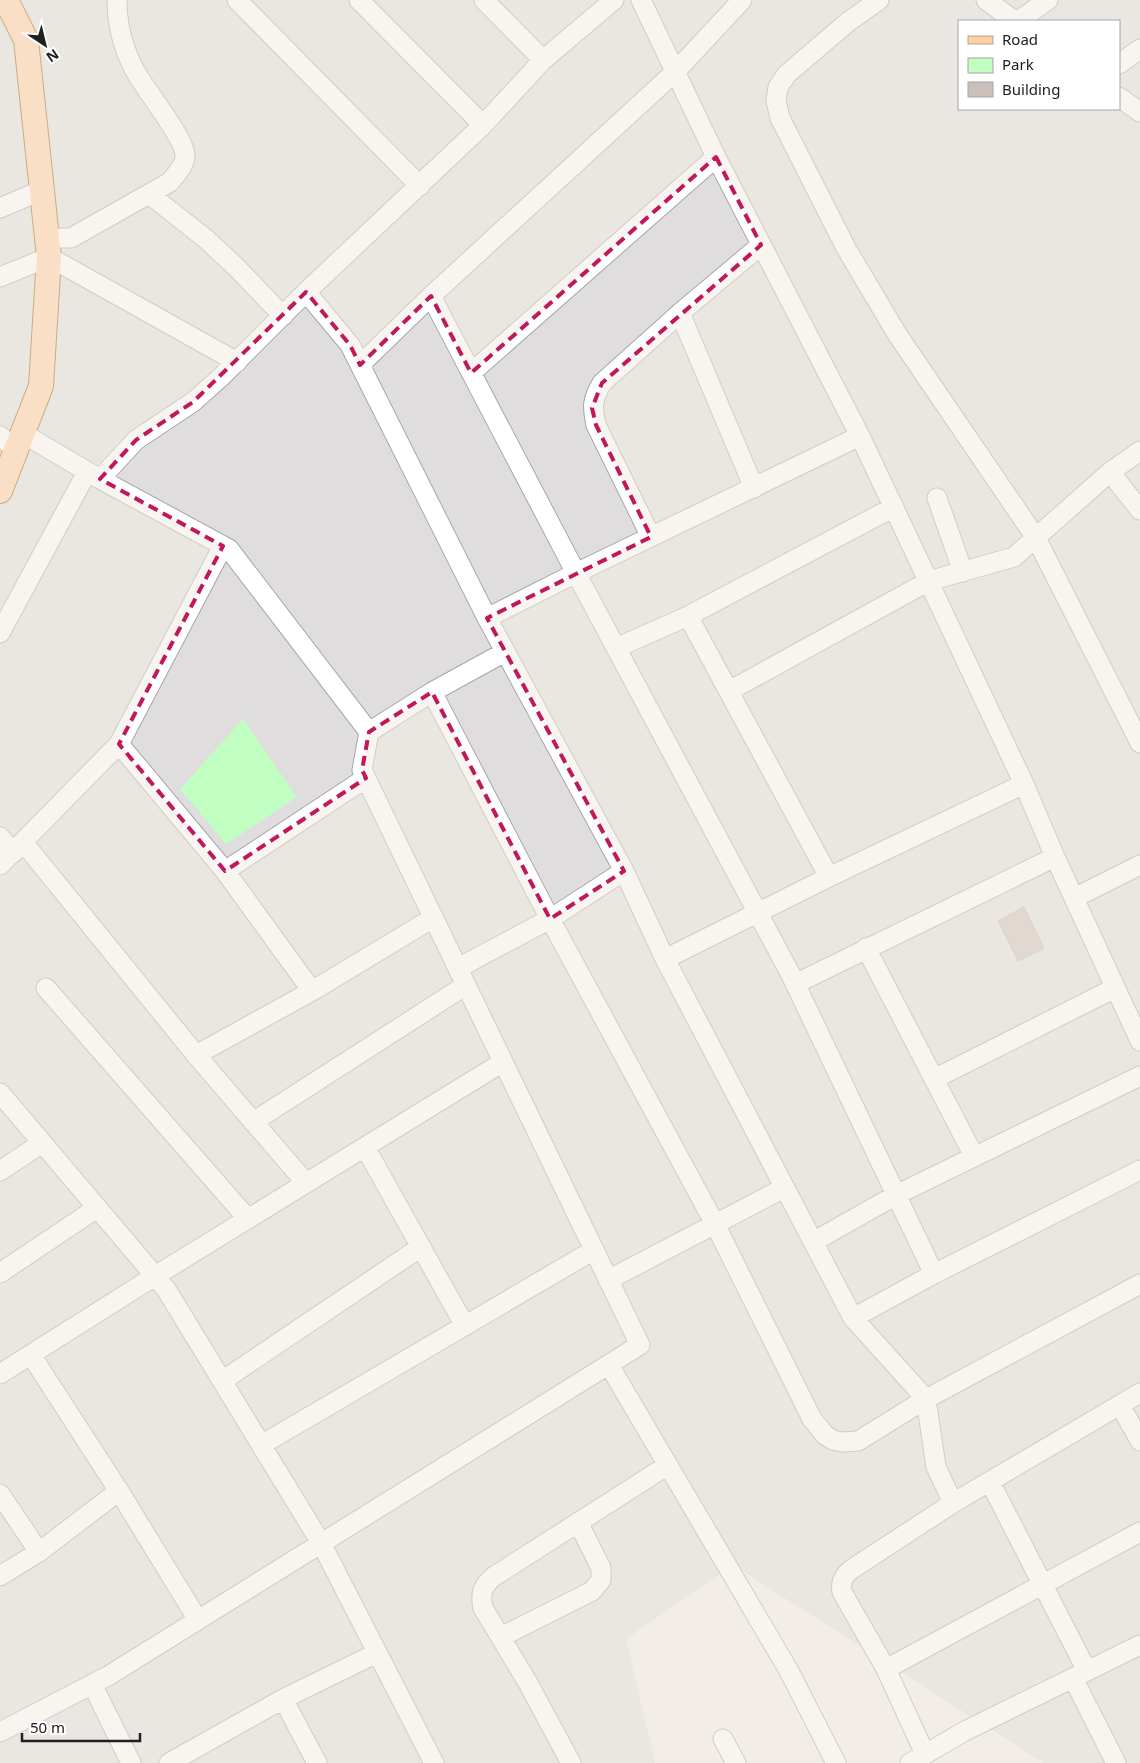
<svg xmlns="http://www.w3.org/2000/svg" width="1140" height="1763" font-family="'Noto Sans',sans-serif">
<rect width="100%" height="100%" fill="#f2ede6"/>
<path fill="#dfdddd" fill-rule="evenodd" d="M0,0H1140V1763H1044L733,1565L626,1639L655,1763H0ZM959,21H1119V109H959Z"/>
<path fill="#c1fec2" d="M243,719L297,797L226,844L180,789Z"/>
<path fill="#cabfb9" stroke="#c5b2a7" d="M1024,907L1044,948L1018,961L998,921Z"/>
<g fill="none" stroke-linecap="round" stroke-linejoin="round">
<g stroke="#a7a7a7" stroke-width="21">
<path id="minor" d="M237,0L420,186
M359,0L483,125
M484,0L543,60
M641,0L716,157L860,436L1024,784L1055,857L1140,1041
M879,0L848,22L787,74L778,87L776,101L780,118L846,248L897,334L1036,538L1140,743
M986,0L1015,21
M1018,21L1048,0
M1119,64L1140,49
M1119,97L1140,112
M149,194L206,239L236,267L283,316
M0,208L42,190
M47,238H71L170,182C176,174 185,166 185,156C186,138 142,87 133,67C123,47 117,22 117,0
M0,277L49,257L237,362
M306,292L483,125L543,60L614,0
M431,296L576,573L791,975L934,1274L853,1318
M680,313L754,488
M360,365L431,296L675,72L742,0
M471,373L716,157
M0,436L16,450
M1110,472L1140,510
M100,479L136,440L193,402L221,377L306,292L350,345L487,618L624,871L665,959L853,1318L926,1399L936,1467L953,1503L1140,1393
M937,498L963,572
M651,537L596,425C592,406 592,400 602,383L680,313L761,245
M688,616L829,877
M487,618L576,573L860,436
M0,633L87,472
M616,648L688,616L894,507
M729,691L929,581L1014,557L1110,472L1140,451
M432,692L505,652
M369,732L432,692L550,919L715,1224L812,1419L825,1435L833,1440L842,1442L858,1441L926,1399L1140,1284
M119,744L225,871L366,778
M0,837L13,853
M23,842L196,1055L306,1183
M0,865L119,744L223,546
M225,871L312,991
M1074,898L1140,865
M866,948L974,1156
M665,959L829,877L1024,784
M458,968L550,919L624,871
M795,984L1055,857
M46,988L248,1219
M196,1055L312,991L433,918
M934,1079L1115,988
M0,1093L166,1289L321,1543L434,1763
M253,1122L466,985
M365,1147L465,1326
M0,1171L42,1143
M813,1242L896,1195L1140,1076
M0,1273L97,1208
M934,1274L1140,1170
M608,1280L784,1188
M609,1365L789,1671L836,1763
M0,1374L155,1276L503,1062
M222,1381L421,1247
M1120,1405L1140,1441
M261,1445L594,1250
M990,1482L1087,1671
M119,1491L198,1620
M0,1494L39,1552
M0,1576L39,1552L119,1491L31,1355
M501,1637L592,1591L601,1580V1568L578,1522
M886,1669L1140,1532
M1073,1678L1116,1763
M92,1684L131,1763
M283,1699L317,1763
M0,1732L108,1676L640,1345L362,770L369,732L229,549L100,479L22,433
M723,1739L736,1763
M925,1754L886,1669L842,1592C840,1581 844,1575 852,1569L953,1503
M169,1763L283,1699L377,1653
M571,1763L528,1683L483,1608C480,1594 482,1587 493,1577L668,1465
M910,1763L965,1731L1140,1645"/>
</g>
<g stroke="#9d6000" stroke-width="26">
<path id="major" d="M0,491L41,386L49,257L26,40L6,0"/>
</g>
<use href="#minor" stroke="#fff" stroke-width="19"/>
<use href="#major" stroke="#ffcf9e" stroke-width="24"/>
</g>
<path d="M0 0H1140V1763H0ZM716,157L761,245L602,383L592,408L596,425L651,537L487,618L624,871L550,919L432,692L369,732L362,770L366,778L225,871L119,744L223,546L100,479L136,440L193,402L306,292L350,345L360,365L431,296L471,373Z" fill="#f2ede6" fill-opacity=".55" fill-rule="evenodd"/>
<path fill="none" stroke="#c2185b" stroke-width="4" stroke-dasharray="10 6" stroke-linejoin="round" d="M716,157L761,245L602,383L592,408L596,425L651,537L487,618L624,871L550,919L432,692L369,732L362,770L366,778L225,871L119,744L223,546L100,479L136,440L193,402L306,292L350,345L360,365L431,296L471,373Z"/>
<rect x="958" y="20" width="162" height="90" fill="#ffffff" stroke="#a6a6a6"/>
<rect x="968" y="36" width="25" height="8" fill="#ffcf9e" stroke="#a6a6a6"/>
<text x="1002" y="45" font-size="15" fill="#202020">Road</text>
<rect x="968" y="58" width="25" height="15" fill="#c1fec2" stroke="#a6a6a6"/>
<text x="1002" y="70" font-size="15" fill="#202020">Park</text>
<rect x="968" y="82" width="25" height="15" fill="#cabfb9" stroke="#a6a6a6"/>
<text x="1002" y="95" font-size="15" fill="#202020">Building</text>
<g transform="translate(45 45) rotate(145)" stroke="#ffffff" stroke-width="4" paint-order="stroke">
<path d="M0-4L9 19L0 12L-9 19Z" fill="#202020"/>
<text y="-8" font-size="14" font-weight="bold" text-anchor="middle" fill="#202020">N</text>
</g>
<path d="M22 1733v8h118v-8" fill="none" stroke="#202020" stroke-width="2.5"/>
<text x="30" y="1733" font-size="15" fill="#202020" stroke="#ffffff" stroke-width="4" paint-order="stroke">50 m</text>
</svg>
